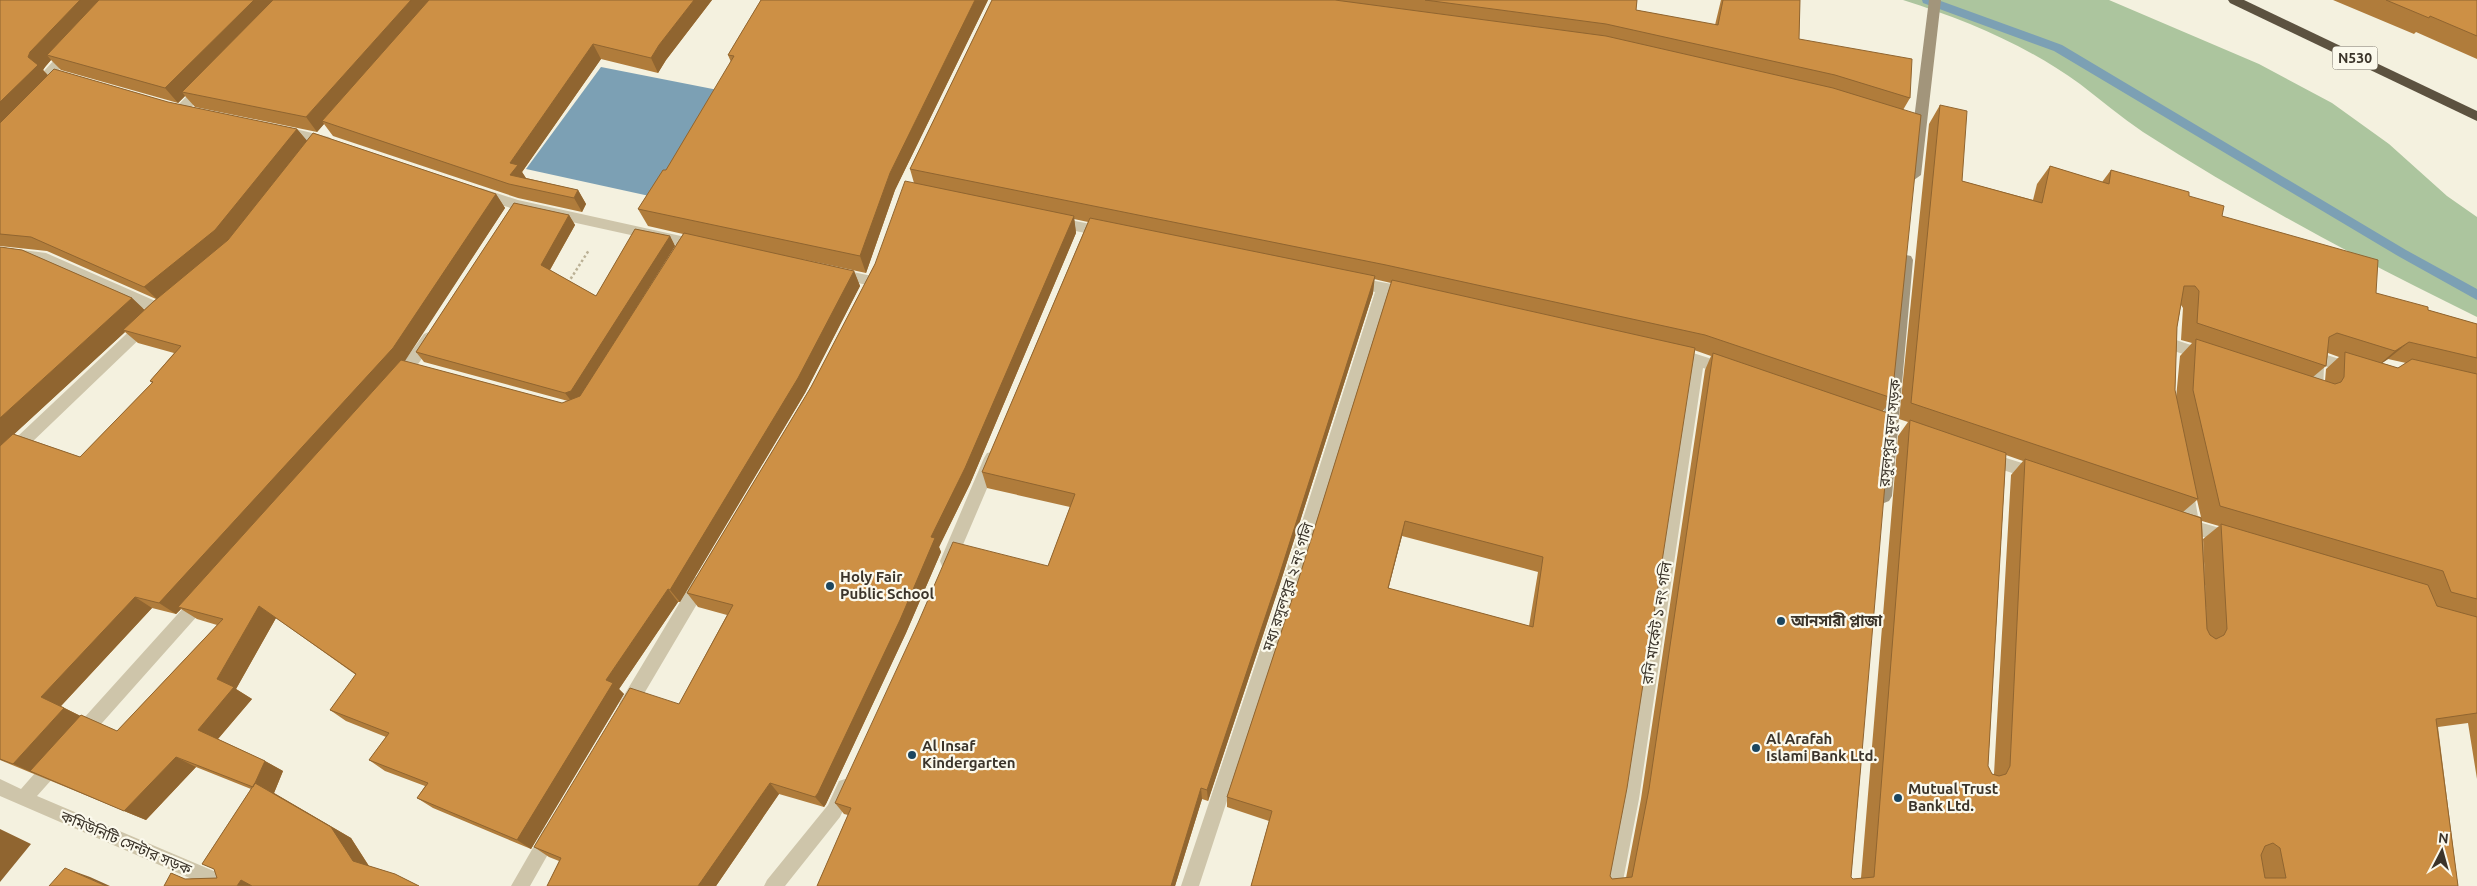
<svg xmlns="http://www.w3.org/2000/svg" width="2477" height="886" font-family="Ubuntu,'Noto Sans Bengali',sans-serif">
<rect width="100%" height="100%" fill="#f4f1df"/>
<path fill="#acc59e" d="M1903,0H2109L2259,64L2332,103L2389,144L2447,196L2477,217V317C2363,261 2250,201 2143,132C2121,117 2101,100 2080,84C2026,45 1966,20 1903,0Z"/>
<path fill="#7ca0b4" d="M601,67L723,91L654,197L526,169Z"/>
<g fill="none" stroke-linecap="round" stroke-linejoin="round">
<path fill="#7ca0b4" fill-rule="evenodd" d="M1922,0H1938L2062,45L2406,250L2477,289V300L2398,256L2054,51L1923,3Z"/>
<path stroke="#bab094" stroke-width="2.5" stroke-dasharray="2.5 2.5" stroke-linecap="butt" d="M568,283L589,250"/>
<path fill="#cec5aa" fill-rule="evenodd" d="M70,46L76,50L58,71L70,74L72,77L69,82C61,84 48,78 44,71L66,47Z
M204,82L210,86L208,89L186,113H176L175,110L176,107L200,83Z
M283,126L329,137L335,142L329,147L278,134L277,131L278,128Z
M481,188L518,200L699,240L706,245L699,250L517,210L476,197L474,193L476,189Z
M1055,217L1106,227L1113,232L1106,237L1050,226L1048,222Z
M0,247L46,253L160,303L166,300L171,302L173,306L166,314H156L39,262L0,257Z
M839,269L872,276L877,277L879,281L877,285L872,286L834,278L832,274L834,270Z
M1354,277L1408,287L1413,289L1415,293L1413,297L1408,299L1388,294L1296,591L1199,886H1181L1280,591L1375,292L1349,286L1347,282L1349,278Z
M145,319L150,321L152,325L150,329L5,468L0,469V453L140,321Z
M429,332L434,334L436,338L434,342L405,382L400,384L395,382L393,378L395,374L424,334Z
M2170,338L2209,351L2211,355L2209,359L2204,361L2165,348L2163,344L2165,340Z
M1674,347L1731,365L1733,369L1731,373L1726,375L1703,368L1639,799L1622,886H1604L1621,799L1689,364L1669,357L1667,353L1669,349Z
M2317,352L2356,364L2358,368L2356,372L2351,374L2324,366L2323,393L2321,397L2316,399L2306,395L2304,391L2309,386L2312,354Z
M992,452L997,453L1000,458L956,561L954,566L948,568L942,566L940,561L984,458L987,453Z
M1987,452L2041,469L2044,474L2041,479L2036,481L1982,463L1979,458L1982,453Z
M2185,481L2190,483L2193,488L2199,522L2237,533L2239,538L2237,543L2231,545L2200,536L2193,541L2187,539L2185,531L2178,529L2175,524L2178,519L2182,517L2177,488L2180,483Z
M701,575L707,577L709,582L707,587L632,714L626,716L620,714L618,708L620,702L695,577Z
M201,593L207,595L209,600L207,605L86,741L80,743L74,741L72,735L74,729L195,595Z
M56,754L62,756L65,762L62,768L37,796L235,880L238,886H208L0,796V779L21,789L50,756Z
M845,779L851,781L854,787L840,817L785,886H764L767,880L828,805L839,781Z
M551,824L557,827L560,833L530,886H511L545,827Z"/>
<path fill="#a2957b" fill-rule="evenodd" d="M1929,0H1941L1921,175L1914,180L1907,175Z
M1906,255L1911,256L1913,260L1892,496L1889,501L1884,503L1879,501L1876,496L1899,260L1901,256Z"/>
<path fill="#5c5240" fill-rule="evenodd" d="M2228,0H2244L2477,111V121L2230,3Z"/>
</g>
<path fill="#b07c3b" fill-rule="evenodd" d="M0,0H712L666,60L658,73L601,59L522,172L526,178L578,190L586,204L582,212L518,198L333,136L324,124L317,132L195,107L185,96L178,103L61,70L51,60L45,67L43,70L48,75L54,69L168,102L297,129L307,141L313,133L496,194L505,208L404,361L562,403L568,401L424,362L416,352L514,203L569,215L575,225L550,270L596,296L635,229L670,236L675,246L624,327L683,234L648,226L638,209L663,170H666L731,62L728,55L761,0H988L895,190L866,273L797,258L854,271L860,286L805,393L680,602H678L619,689L624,694L531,849L433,808L417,798L425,786L385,771L369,760L386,737L346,721L330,710L356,675L276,618L236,689L252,699L218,739L265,761L283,771L274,793L351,838L369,866L395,874L419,886H164L171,873L185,879L217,878L214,869L202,864L251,789L196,767L146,820L0,760V247L22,250L132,298L144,310L156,299L47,251L0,246ZM125,332L138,343L174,353L150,381L152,383L80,457L14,434ZM152,608L176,614L181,609L197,619L217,625L117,731L81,715L80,716L61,706Z
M992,0H1637L1636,10L1715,25L1721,0H1800L1799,39L1910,98L1903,110L1892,398L1883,411L1861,764L1851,877L1853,879L1861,878L1898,436L1908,422L1899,419L1929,124L1940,105L1962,181L2033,200L2037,184L2050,166L2102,182L2111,170L2189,196L2222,216L2376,293L2428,310L2477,324V779L2468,723L2438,727L2458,886H1251L1269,821L1227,807V797L1299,578L1391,283L1374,279L1373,293L1278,590L1208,801L1202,799L1175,886H817L848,815L844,814L835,803L1048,566L1070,507L987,488L982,472L1088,222L1074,219L1076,233L970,484L939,547L941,552L906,633L826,804L824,807L779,794L716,886H547L559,861L549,857L534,847L679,704L727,615L698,607L687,593L811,387L875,264L914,183L910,169ZM2181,305L2183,308L2181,340L2192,343L2180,356L2176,398L2175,390L2177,327ZM1694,350L1711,356L1705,370L1641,799L1626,878L1612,879L1610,876ZM2328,353L2339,357L2326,369L2325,381L2313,377L2326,366ZM2388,359L2406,363L2398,368L2382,363ZM2006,455L2023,461L2011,475L1994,774H1992L1988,766ZM2197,500L2201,517L2183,512ZM2202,521L2219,526L2203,539L2207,629ZM1402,536L1538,572L1529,626L1388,588Z
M2333,0H2477V59L2416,32L2414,34Z"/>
<path fill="#906530" d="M80,0H107L47,55L51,60L45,67L43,70L52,80L0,131V102L28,57L30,52Z
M254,0H280L182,92L185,96L178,103L165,88Z
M411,0H434L322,121L324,124L317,132L306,117Z
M694,0H712L666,60L658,73L651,58L659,45Z
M975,0H988L895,190L866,273L860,256L890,173Z
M593,44L601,59L522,172L527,180L510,175V163Z
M297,129L309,143L229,244L159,301L144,287Z
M578,190L586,204L582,212L574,198Z
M496,194L505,208L405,361L178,607L181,609L176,614L159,603Z
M569,215L575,225L547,275L541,265Z
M1074,216L1076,233L970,484L939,547L941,552L906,633L826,804L824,807L815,797Z
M670,236L675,246L578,400L572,402L565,393Z
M854,271L860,286L805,393L680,602L670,590Z
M1375,276L1373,293L1278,590L1208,801L1207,790Z
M132,298L147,312L123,330L125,332L10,438L0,451V418Z
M2409,342L2388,359L2375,368L2395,351Z
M1405,521L1402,536L1385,602L1388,588Z
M668,589L678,602L619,689L624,694L531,849L517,840L606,680Z
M135,597L152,608L60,707L41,697Z
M259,606L276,618L236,689L252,699L217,740L198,730L217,679Z
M64,708L83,717L33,773L13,764Z
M176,757L196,767L146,820L124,811Z
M265,761L283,771L274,793L351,838L372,871L353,861L253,787Z
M770,783L779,794L716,886H698Z
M1201,788L1202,799L1175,886H1171Z
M0,829L31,844L0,882Z
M65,868L90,877L110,886H106Z
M241,880L254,886H237Z"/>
<path fill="#cd9045" stroke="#906530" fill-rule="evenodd" d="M0,0H80L30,52L28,57L38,65L0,102Z
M99,0H254L165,88L47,55Z
M273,0H411L306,117L182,92Z
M429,0H694L659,45L651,58L593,44L510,163L518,165L510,175L578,190L574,198L509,184L322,121Z
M761,0H975L890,173L860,256L638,209L663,170H666L734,56L728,55Z
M992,0H1335L1606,36L1833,88L1921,115L1892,398L1705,335L1386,265L910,169Z
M1425,0H1637L1636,10L1718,25L1723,0H1800L1799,39L1912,59L1910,98L1835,75L1606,24Z
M2386,0H2477V36L2430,16L2429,18Z
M54,69L168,102L297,129L215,230L144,287L31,237L0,234V123Z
M1940,105L1967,111L1962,181L2042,203L2050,166L2109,184L2111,170L2189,192V196L2224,206L2222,216L2378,260L2376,293L2428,307V310L2477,324V358L2409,342L2395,351L2337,333L2329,337L2326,366L2197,323L2199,291L2195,286H2184L2177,327L2175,390L2198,499L1911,403Z
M313,133L496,194L393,348L159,603L135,597L41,697L64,708L13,764L0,759V446L13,434L80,457L153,382L150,381L181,346L123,330L153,302L228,240Z
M905,181L1074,216L965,468L931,537L935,538L900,620L818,793L815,797L770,783L698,886H547L561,858L534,847L630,688L679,704L733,605L687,593L811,387L875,264Z
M514,203L569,215L541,265L596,296L635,229L670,236L571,391L565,393L416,352Z
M1090,218L1375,276L1279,576L1207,790L1201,788L1171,886H817L851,808L835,803L918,623L953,542L1048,566L1075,494L982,472Z
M684,233L854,271L798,378L670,590L668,589L606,680L613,683L517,840L417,798L428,783L369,760L389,733L330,710L356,674L259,606L217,679L234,687L198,730L265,761L255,783L253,787L176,757L124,811L30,771L81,715L117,731L223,619L178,607L401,360L562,403L580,396Z
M0,247L22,250L132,298L0,418Z
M1392,280L1695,348L1627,788L1610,876L1612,879L1632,877L1649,789L1713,353L1891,414L1861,764L1851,877L1853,879L1874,877L1910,420L2006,453L1988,766L1992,774L1999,776L2006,774L2010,766L2025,459L2201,518L2207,629L2210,635L2216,639L2224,635L2227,629L2221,524L2428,585L2437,606L2477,617V713L2436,719L2458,886H1251L1272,811L1227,797L1299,578ZM1405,521L1543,557L1533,627L1388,588ZM2273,843L2280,848L2286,878H2265L2261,855L2265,846Z
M2196,339L2335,384L2341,382L2344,377L2345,352L2398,368L2412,359L2477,374V599L2451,592L2443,571L2220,506L2193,390Z
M255,783L331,827L353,861L395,874L419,886H252L241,880L237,886H164L171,873L185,879L217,878L214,869L202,864Z
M65,868L106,886H49Z"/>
<g fill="#1c465f" stroke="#fbf9ec" stroke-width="2">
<circle cx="830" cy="586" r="5"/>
<circle cx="1781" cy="621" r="5"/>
<circle cx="1756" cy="748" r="5"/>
<circle cx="912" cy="755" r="5"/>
<circle cx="1898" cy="798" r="5"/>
</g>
<g text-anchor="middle" stroke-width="4.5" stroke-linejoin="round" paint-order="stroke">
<rect fill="#fbf9ec" stroke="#756f64" stroke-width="1" x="2332.5" y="46.5" width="45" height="23" rx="4"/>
<g font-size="14" font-weight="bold" fill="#3b342a">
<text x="2355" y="63">N530</text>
</g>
<g font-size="15" fill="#3b342a" stroke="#fbf9ec">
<text transform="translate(1890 433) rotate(-84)" y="5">রসুলপুর মূল সড়ক</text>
<text transform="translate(1288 587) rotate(-72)" y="5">মধ্য রসুলপুর ২ নং গলি</text>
<text transform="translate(1657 623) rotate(-81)" y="5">রনি মার্কেট ১ নং গলি</text>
<text transform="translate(126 843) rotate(23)" y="5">কমিউনিটি সেন্টার সড়ক</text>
</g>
<g font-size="15" font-weight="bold" fill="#3b342a" stroke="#fbf9ec" text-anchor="start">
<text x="840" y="582">Holy Fair<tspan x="840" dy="17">Public School</tspan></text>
<text x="1791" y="626">আনসারী প্লাজা</text>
<text x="1766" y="744">Al Arafah<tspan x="1766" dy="17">Islami Bank Ltd.</tspan></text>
<text x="922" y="751">Al Insaf<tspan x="922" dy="17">Kindergarten</tspan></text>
<text x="1908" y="794">Mutual Trust<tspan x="1908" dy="17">Bank Ltd.</tspan></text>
</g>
</g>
<g transform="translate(2442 851) rotate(6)" stroke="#fbf9ec" stroke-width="4" paint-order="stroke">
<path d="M0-4L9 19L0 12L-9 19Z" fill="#3b342a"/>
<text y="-8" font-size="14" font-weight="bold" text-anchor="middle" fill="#3b342a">N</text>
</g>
</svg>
